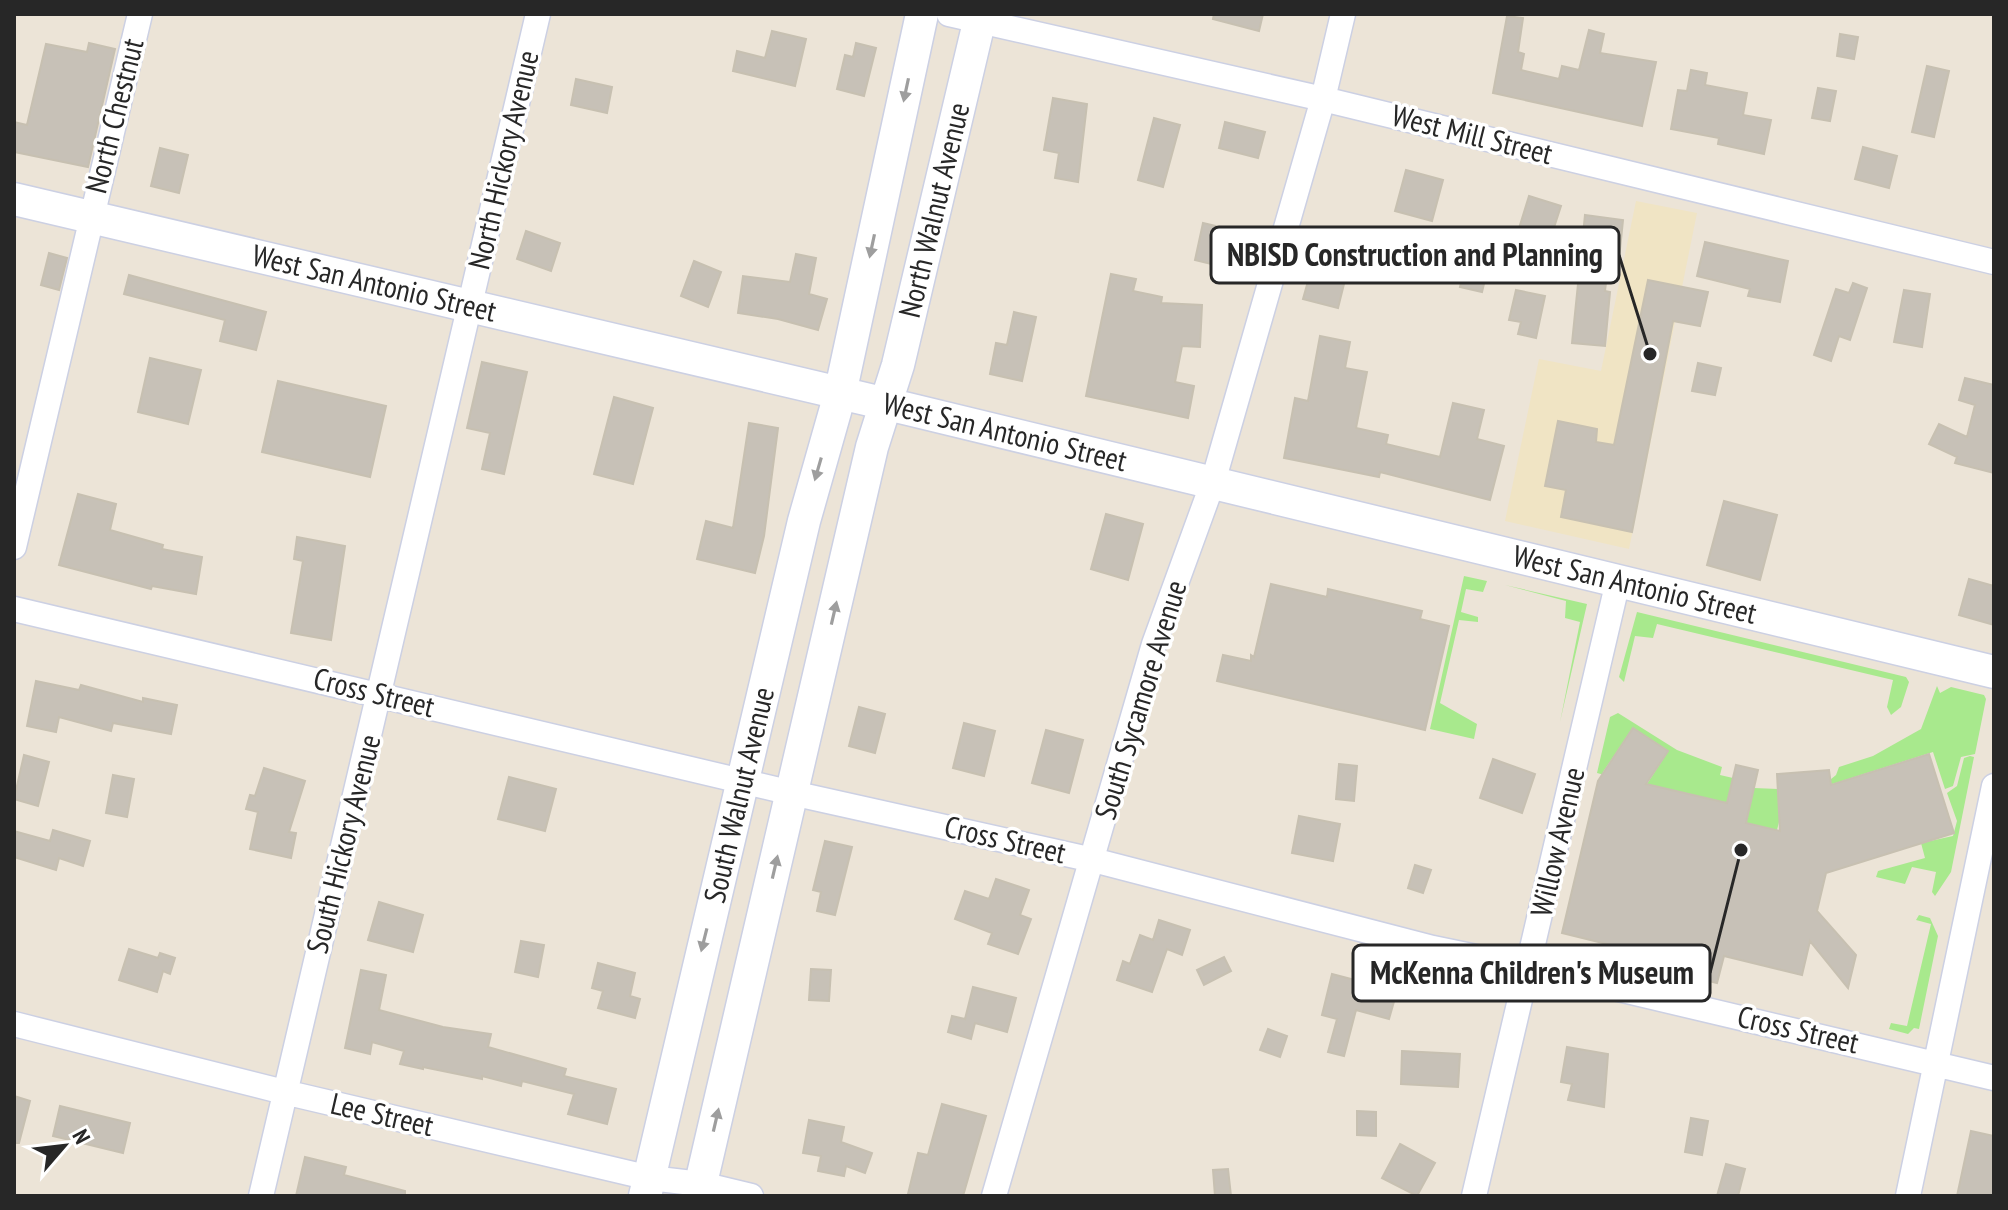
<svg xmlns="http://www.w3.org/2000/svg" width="2008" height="1210" font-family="'PT Sans Narrow',sans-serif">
<rect width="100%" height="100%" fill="#ece4d7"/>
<path fill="#f0e4c4" d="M1636,201L1697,213L1629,549L1505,521L1539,359L1601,371Z"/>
<path fill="#a8e98d" d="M1464,576L1487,581L1483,592L1466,589L1461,612L1478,617V622L1459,620L1440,703L1477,724L1474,739L1430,729Z
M1505,585L1587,604L1560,722L1580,622L1565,618L1566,601Z
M1637,612L1906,677L1909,682L1901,707L1891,715L1887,707L1893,680L1657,624L1653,638L1635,636L1624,682L1619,677Z
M1937,686L1940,693L1951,687L1984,695L1986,699L1975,754L1961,757L1953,786L1945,789L1933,752L1820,788L1836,775L1839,767L1873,756L1921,729Z
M1618,713L1677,750L1722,767L1720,775L1733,778L1727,803L1647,784L1668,751L1633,728L1603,772L1608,776L1597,773L1610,717Z
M1970,756L1974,757L1951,872L1935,896L1932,892L1936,872L1912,867L1905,884L1876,877L1878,871L1925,858L1921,843L1953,836L1957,821L1947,793L1957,786L1964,758Z
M1754,788L1778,789L1782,810L1777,830L1746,823Z
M1919,915L1930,918L1938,936L1919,1029L1914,1028L1908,1034L1889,1029L1891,1023L1907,1026L1931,924L1916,920Z"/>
<path fill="#c7c1b7" stroke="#c7c0b1" stroke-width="2" d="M1214,14H1263L1259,31L1213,19Z
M1507,16L1523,18L1518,52L1524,54L1521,70L1559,79L1562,66L1579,70L1589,30L1604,34L1600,53L1656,62L1642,126L1493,93Z
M772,31L806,39L795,86L733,71L737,51L765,58Z
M1840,34L1858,37L1854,59L1837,56Z
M89,43L115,49L88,167L14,152V122L27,125L46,44L87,52Z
M856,43L876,48L864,96L837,89L845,55L853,57Z
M1927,66L1949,71L1934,137L1912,132Z
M1691,70L1707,73L1705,85L1747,93L1743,115L1771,120L1764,154L1718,144L1719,138L1671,129L1678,90L1687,91Z
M576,79L612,87L607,113L571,105Z
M1818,88L1836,91L1830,121L1812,118Z
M1053,98L1087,104L1078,182L1055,178L1059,153L1044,150Z
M1154,118L1180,125L1163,187L1138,180Z
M1225,122L1265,132L1258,158L1219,148Z
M1863,147L1897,156L1889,188L1855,179Z
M160,148L188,155L179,193L151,186Z
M1406,170L1443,180L1432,221L1395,211Z
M1529,196L1561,206L1548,246L1517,235Z
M1585,215L1623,220L1619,259L1609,258L1605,291L1610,292L1605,346L1572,343Z
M1203,223L1237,231L1228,268L1195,260Z
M526,231L560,243L551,271L517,259Z
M1705,242L1788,261L1780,302L1748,296L1750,289L1697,276Z
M1469,249L1492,251L1482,292L1460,287Z
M49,253L67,258L59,290L41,285Z
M796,254L816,258L809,294L827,299L818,330L778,319L738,313L743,276L790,282Z
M694,261L721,272L708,307L681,296Z
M1312,267L1346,276L1338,308L1303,299Z
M1111,274L1136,279L1133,291L1162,297L1161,303L1202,305L1200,347L1182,346L1175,382L1194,386L1188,418L1086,396Z
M129,275L266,312L256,350L220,341L225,320L124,294Z
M1648,280L1708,292L1700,326L1673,321L1632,532L1561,517L1566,490L1545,486L1558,421L1597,429L1596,442L1614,445Z
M1853,283L1867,288L1850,340L1839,336L1831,361L1814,355L1836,289L1849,293Z
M1516,290L1545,296L1536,338L1518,334L1521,322L1509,320Z
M1904,290L1930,294L1922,347L1894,342Z
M1014,312L1036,317L1022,381L990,374L996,343L1007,345Z
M1320,336L1350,342L1345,368L1367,372L1356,428L1388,435L1386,444L1440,457L1453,403L1484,410L1477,439L1504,446L1490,500L1380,472L1379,477L1284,458L1295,398L1308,401Z
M150,358L201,370L188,424L138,412Z
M482,362L527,372L504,474L482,469L490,433L467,428Z
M1698,363L1721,368L1715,395L1692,391Z
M1965,378L1994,385V473L1955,463L1957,457L1929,444L1939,424L1967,437L1975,405L1959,400Z
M278,381L386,406L370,477L262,452Z
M614,397L653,408L633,484L594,474Z
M749,423L778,428L764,536L755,573L697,559L706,521L733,528Z
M78,494L116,504L110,530L163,545L162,549L202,557L196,594L152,586L151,589L59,565Z
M1724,501L1777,515L1760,580L1707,565Z
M1106,514L1143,524L1128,580L1091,569Z
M297,537L345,546L331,640L291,633L303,561L294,559Z
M1969,579L1994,586V625L1959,615Z
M1271,584L1327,597L1328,589L1422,611L1420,619L1449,626L1425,730L1217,681L1223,655L1251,661V655L1254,657Z
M36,681L79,690L81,685L143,702V698L177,705L171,734L113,723L111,731L59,717L56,732L27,726Z
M859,707L885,714L875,753L849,746Z
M964,723L995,731L984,776L953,768Z
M1633,728L1668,751L1646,784L1727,803L1736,765L1758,770L1746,823L1780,831L1777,774L1829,770L1831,785L1929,754L1954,833L1826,873L1817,911L1856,955L1848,988L1810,941L1802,975L1724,956L1717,983L1620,959L1623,948L1562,933L1598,781Z
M1046,730L1083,740L1069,793L1032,783Z
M24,755L49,762L38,806L14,799Z
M1493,759L1535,774L1522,813L1480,798Z
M1339,764L1357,766L1354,801L1336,799Z
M264,768L305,781L289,832L296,833L291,858L250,849L258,812L246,809L250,795L255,796Z
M113,775L134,779L127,817L106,813Z
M509,777L556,789L545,831L498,819Z
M1299,816L1340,824L1333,861L1292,853Z
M53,830L90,841L83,866L59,858L56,870L14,857V831L50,841Z
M825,841L852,847L835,915L817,911L821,892L813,890Z
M1415,865L1431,870L1423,893L1408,888Z
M996,879L1029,890L1020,915L1031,919L1018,954L988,944L992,933L955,919L965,891L989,899Z
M379,902L423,915L413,952L368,940Z
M1159,920L1190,930L1182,955L1167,949L1152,992L1117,980L1123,961L1130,964L1140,935L1153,940Z
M521,941L544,945L538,977L515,972Z
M129,949L158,958L160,953L175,958L170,974L163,971L157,992L119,980Z
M1224,957L1231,971L1204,985L1197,970Z
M598,963L635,973L630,996L640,999L635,1018L598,1008L603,991L592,988Z
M811,969L831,970L829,1001L809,1000Z
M361,970L386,975L379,1010L443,1027L491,1034L488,1047L566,1069L564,1076L616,1089L607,1124L568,1114L574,1094L522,1081L521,1086L482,1076V1079L423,1067V1069L400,1064L404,1051L372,1042L370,1054L345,1048Z
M1332,974L1397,991L1389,1019L1356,1010L1344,1056L1328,1052L1337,1019L1322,1015Z
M973,987L1016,998L1007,1032L975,1023L971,1039L948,1032L952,1016L965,1019Z
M1268,1029L1287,1036L1280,1057L1260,1050Z
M1567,1047L1608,1054L1604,1107L1568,1100L1572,1084L1561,1082Z
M1402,1051L1460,1054L1458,1087L1401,1084Z
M14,1096L30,1101L19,1143H14Z
M942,1104L986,1116L963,1196L908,1194L918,1153L928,1155Z
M60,1106L130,1123L123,1153L53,1136Z
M1357,1111L1376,1112V1136L1357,1135Z
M1691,1118L1708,1121L1702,1155L1685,1152Z
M809,1120L844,1127L841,1142L872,1153L865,1173L846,1166L844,1176L818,1171L821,1156L803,1153Z
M1971,1131L1994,1136V1196H1957Z
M1400,1144L1435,1163L1417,1196L1382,1178Z
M305,1157L346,1167L344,1175L405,1191V1196H296Z
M1726,1164L1745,1169L1738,1196H1717Z
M1228,1169L1231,1196H1215L1213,1170Z"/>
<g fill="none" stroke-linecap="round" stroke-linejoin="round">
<g stroke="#ccd0e3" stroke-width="27">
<path id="street" d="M949,14L1323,99L1994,262
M14,547L140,14
M14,609L792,793L1093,860L1433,948L1530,968L1994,1078
M14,1024L284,1092L650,1178L701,1184L751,1196
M261,1196L538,14
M994,1196L1154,644L1213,482L1323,99L1343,14
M1474,1196L1618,581
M1908,1196L1994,786"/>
</g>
<g stroke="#ccd0e3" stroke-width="35">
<g id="secondary">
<path id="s1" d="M14,199L908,409L1994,672"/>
<path id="s2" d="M645,1196L804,521L840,394L922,14"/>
<path id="s3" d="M698,1196L872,447L898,365L981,14"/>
</g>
</g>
<use href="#street" stroke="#fff" stroke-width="24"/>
<use href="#secondary" stroke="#fff" stroke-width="32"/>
</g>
<defs><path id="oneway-solid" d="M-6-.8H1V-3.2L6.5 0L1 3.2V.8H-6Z" transform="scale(2)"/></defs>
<g fill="#9e9e9e">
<use href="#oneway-solid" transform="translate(906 90) rotate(102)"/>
<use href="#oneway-solid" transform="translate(872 246) rotate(102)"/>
<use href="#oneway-solid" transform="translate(818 469) rotate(106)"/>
<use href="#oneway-solid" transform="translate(834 613) rotate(-77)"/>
<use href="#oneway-solid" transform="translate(775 867) rotate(-77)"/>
<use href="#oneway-solid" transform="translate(704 940) rotate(104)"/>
<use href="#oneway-solid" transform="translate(716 1120) rotate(-77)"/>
</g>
<g text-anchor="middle" stroke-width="7" stroke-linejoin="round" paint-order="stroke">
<g font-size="30" fill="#272727" stroke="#fff">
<text transform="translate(115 116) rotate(-76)" y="10">North Chestnut</text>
<text transform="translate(1472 135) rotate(14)" y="10">West Mill Street</text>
<text transform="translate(504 160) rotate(-77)" y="10">North Hickory Avenue</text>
<text dy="10" stroke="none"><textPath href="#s3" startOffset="1014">North Walnut Avenue</textPath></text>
<text dy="10" stroke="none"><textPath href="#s1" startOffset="370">West San Antonio Street</textPath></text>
<text dy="10" stroke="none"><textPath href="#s1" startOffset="1018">West San Antonio Street</textPath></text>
<text dy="10" stroke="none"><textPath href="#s1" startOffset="1666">West San Antonio Street</textPath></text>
<text transform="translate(374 693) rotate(14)" y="10">Cross Street</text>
<text transform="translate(1141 700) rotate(-73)" y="10">South Sycamore Avenue</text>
<text dy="10" stroke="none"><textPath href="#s2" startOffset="412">South Walnut Avenue</textPath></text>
<text transform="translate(1005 840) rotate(13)" y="10">Cross Street</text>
<text transform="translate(1558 842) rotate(-77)" y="10">Willow Avenue</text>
<text transform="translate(344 844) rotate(-76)" y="10">South Hickory Avenue</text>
<text transform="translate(1798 1030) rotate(13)" y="10">Cross Street</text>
<text transform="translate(382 1115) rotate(13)" y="10">Lee Street</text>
</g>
</g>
<path fill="none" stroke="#272727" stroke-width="3" d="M1650 354L1619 255M1741 850L1710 973"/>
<g fill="#272727" stroke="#fff" stroke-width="3">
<circle cx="1650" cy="354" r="8"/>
<circle cx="1741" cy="850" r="8"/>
</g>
<g fill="#fff" stroke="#272727" stroke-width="3">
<rect x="1211" y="227" width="408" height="56" rx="8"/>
<rect x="1353" y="945" width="357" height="56" rx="8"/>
</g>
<g font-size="32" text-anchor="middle" font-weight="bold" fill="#272727">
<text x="1415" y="266">NBISD Construction and Planning</text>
<text x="1532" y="984">McKenna Children's Museum</text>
</g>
<rect width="2008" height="1210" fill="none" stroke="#272727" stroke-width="32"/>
<g transform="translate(64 1146) rotate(62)" stroke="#ffffff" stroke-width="6" paint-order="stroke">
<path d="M0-6L14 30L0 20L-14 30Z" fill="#272727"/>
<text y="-12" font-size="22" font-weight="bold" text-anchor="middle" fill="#272727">N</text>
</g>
</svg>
